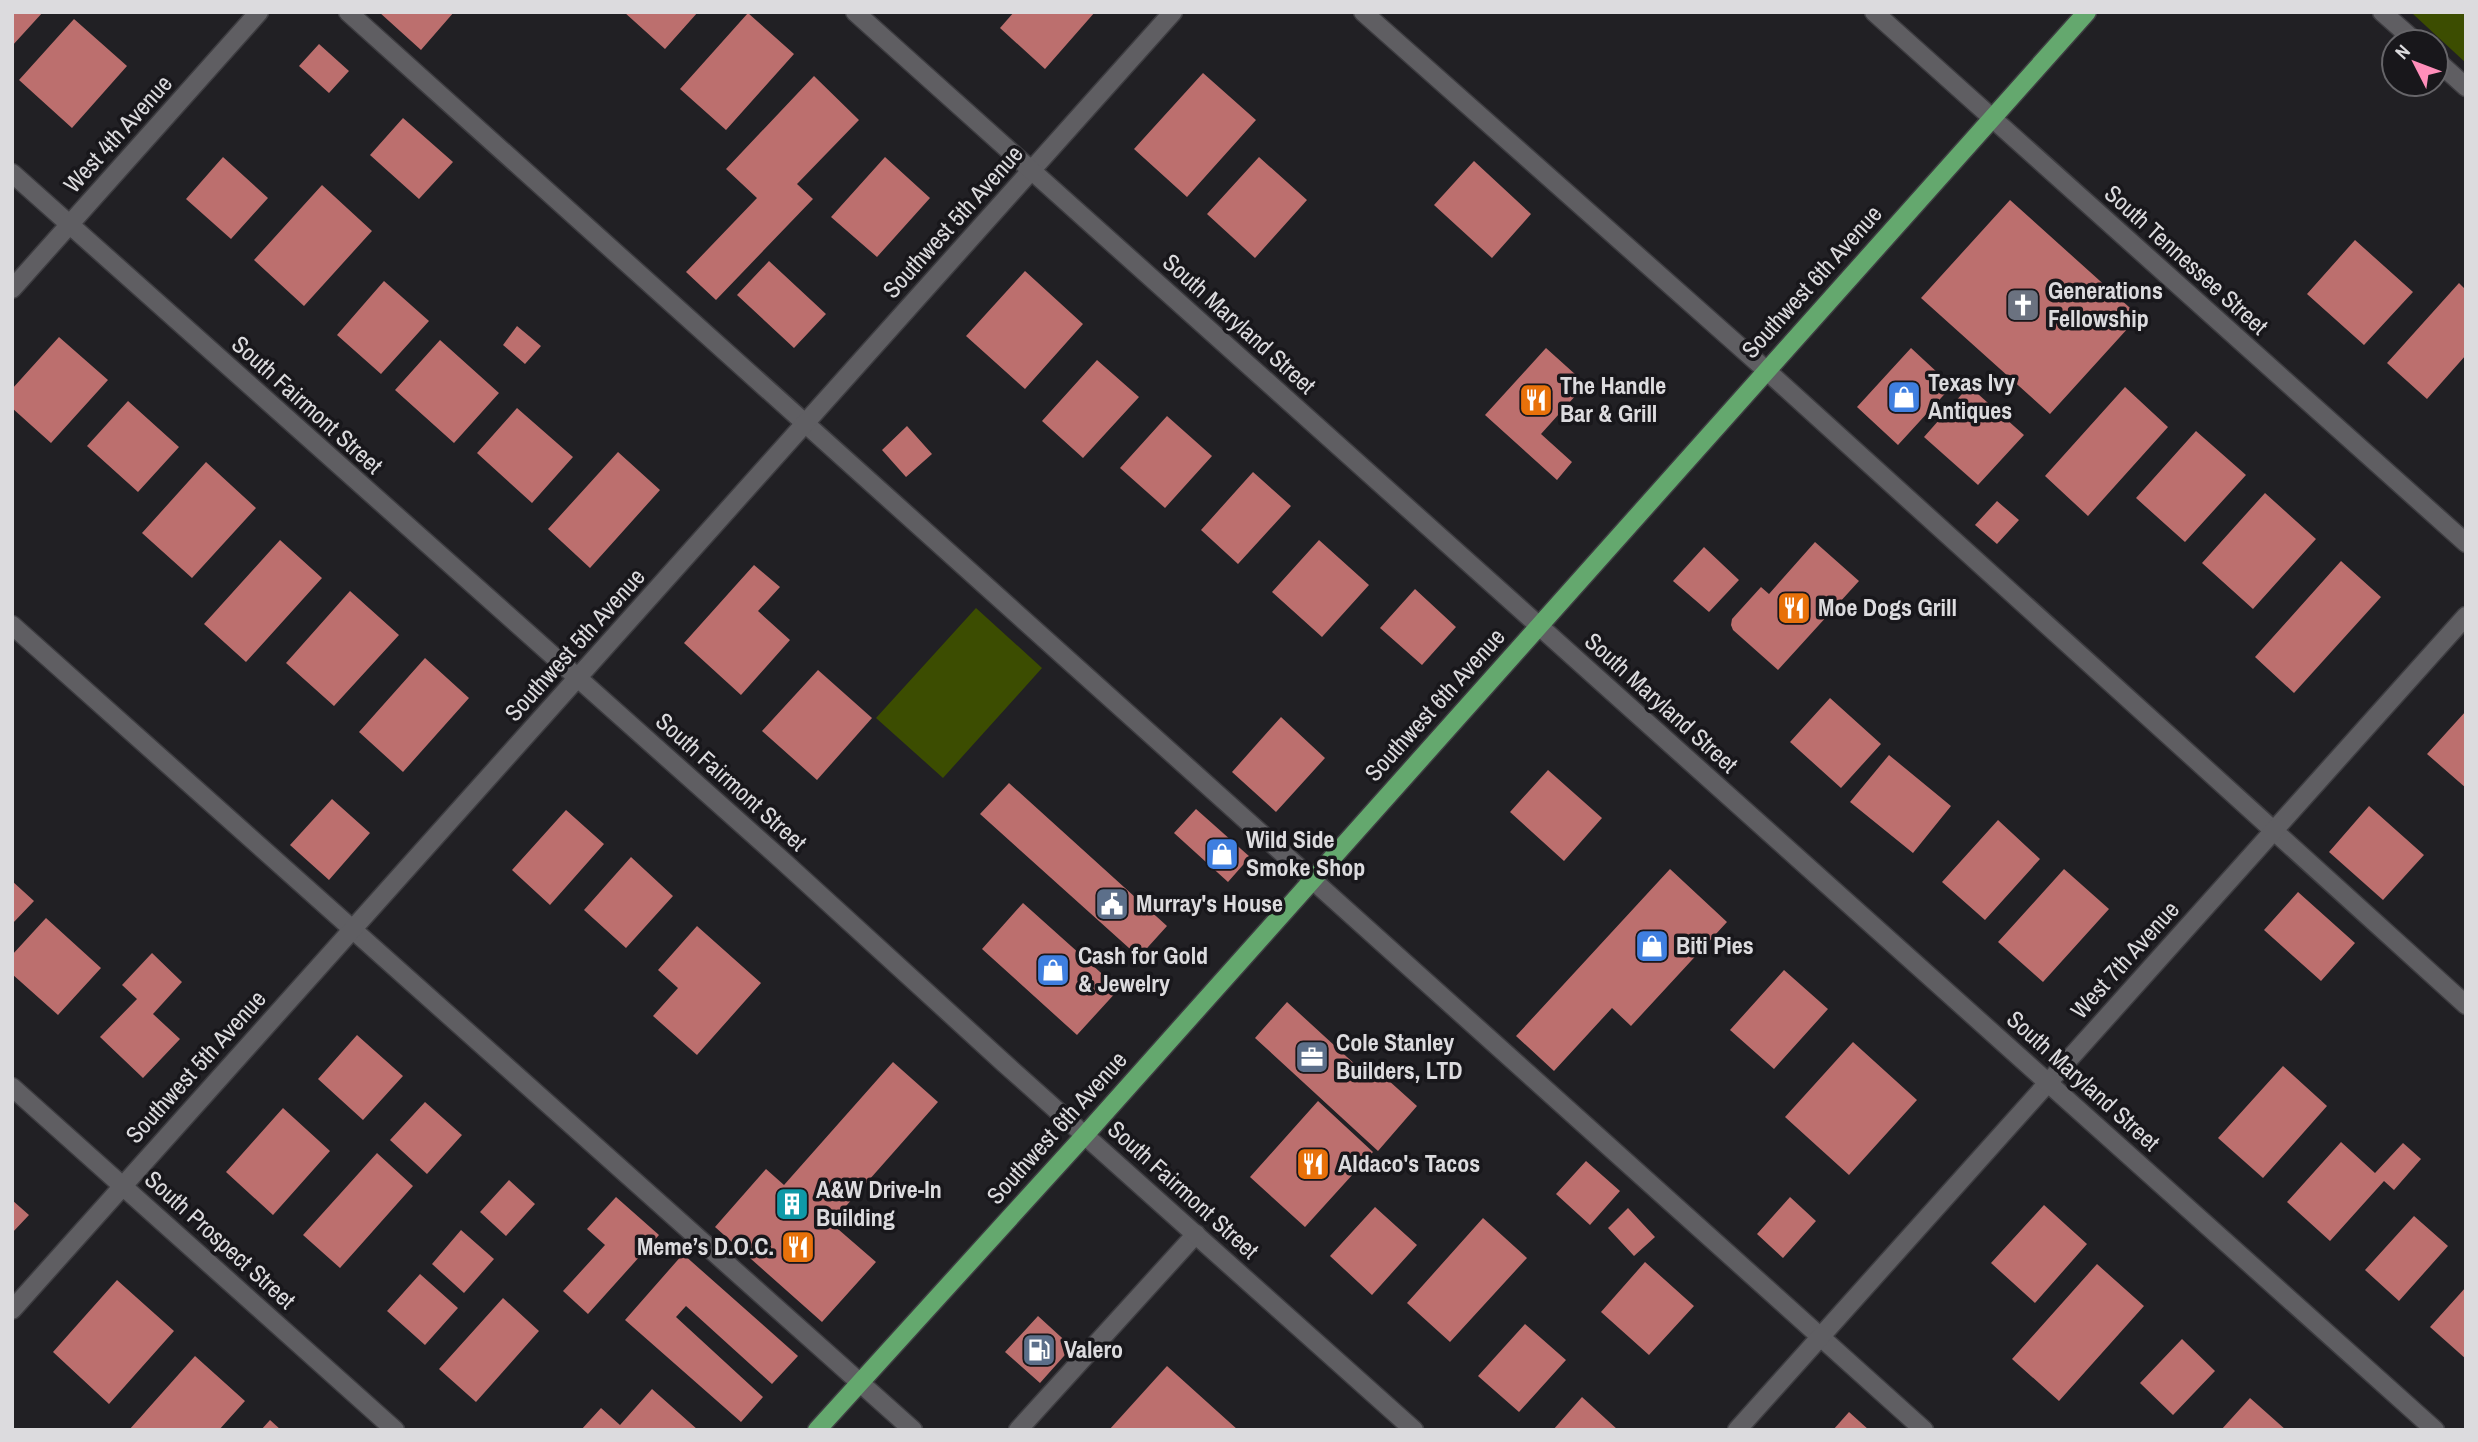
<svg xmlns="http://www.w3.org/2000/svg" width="2478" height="1442" font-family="'Archivo Narrow',sans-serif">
<rect width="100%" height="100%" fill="#212024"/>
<path fill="#3c4d01" d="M2415,12H2466V63L2413,14Z
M976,608L1042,668L943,778L876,718Z"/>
<path fill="#bc6f6e" d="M12,12H43L12,46Z
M379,12H454L421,50Z
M624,12H698L665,49Z
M1014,12H1095L1045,69L1000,28Z
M748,13L794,54L726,130L680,89Z
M74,19L127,66L72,128L19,80Z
M319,44L349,71L329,93L299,66Z
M1203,73L1256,120L1187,197L1134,149Z
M814,76L859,120L797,184L813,199L716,300L686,272L757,198L726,169Z
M403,118L453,162L419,199L370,155Z
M223,157L268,198L231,239L186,199Z
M885,157L930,198L877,257L831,217Z
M1259,157L1307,200L1255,258L1207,214Z
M1474,161L1531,214L1492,258L1434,205Z
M322,185L372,231L304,306L254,260Z
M2010,200L2139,316L2050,414L1921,298Z
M2355,240L2413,292L2364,345L2307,294Z
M769,261L826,314L794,348L737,295Z
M1025,271L1083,324L1025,389L966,336Z
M384,281L429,321L381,374L337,335Z
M2459,283L2466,290V355L2427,399L2387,363Z
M517,326L541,346L525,364L503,345Z
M59,337L108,380L51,443L12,408V389Z
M440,340L499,393L454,443L395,390Z
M1546,348L1586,384L1541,434L1572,462L1557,480L1485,415Z
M1911,348L1952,386L1898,445L1857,407Z
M1097,360L1139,397L1083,458L1042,421Z
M1969,386L2024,435L1978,485L1924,437Z
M2125,387L2168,427L2088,516L2045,476Z
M128,401L179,447L138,492L87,446Z
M517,408L573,457L532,503L477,453Z
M1167,416L1212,456L1165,508L1120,468Z
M907,426L932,454L906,477L882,450Z
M2196,431L2246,475L2185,542L2136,498Z
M618,452L660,490L590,568L548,529Z
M206,462L256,508L192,578L142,533Z
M1253,472L1291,506L1238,564L1201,530Z
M2265,493L2316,539L2253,609L2202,563Z
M1997,501L2019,520L1997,544L1975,525Z
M280,540L322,578L246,662L204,624Z
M1319,540L1369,585L1322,637L1272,592Z
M1815,542L1859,581L1778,670L1733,630L1731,625L1732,619L1761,587L1769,594Z
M1704,547L1739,580L1709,612L1673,581Z
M2341,561L2381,597L2294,693L2255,657Z
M754,565L780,587L758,611L790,640L741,695L684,643Z
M1415,589L1456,627L1422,665L1380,628Z
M350,591L399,635L334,706L286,663Z
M425,658L469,698L403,772L359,732Z
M818,670L872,718L817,780L762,731Z
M1830,698L1881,744L1841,788L1790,742Z
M2466,711V788L2427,754Z
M1281,717L1325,758L1276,812L1232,772Z
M1889,755L1951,806L1913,853L1850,802Z
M1548,770L1602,818L1564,861L1510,812Z
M1009,783L1167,926L1139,957L980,814Z
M332,799L370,833L329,880L290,845Z
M2369,806L2424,855L2383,900L2329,852Z
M1196,809L1250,857L1228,882L1174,833Z
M566,810L604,844L550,905L512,870Z
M1998,820L2040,859L1985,920L1942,882Z
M631,857L673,896L626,948L584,910Z
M1670,869L1727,922L1631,1026L1612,1008L1554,1071L1516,1036Z
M2064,869L2109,909L2043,982L1998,942Z
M12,881L34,901L12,924Z
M2298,892L2355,943L2321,981L2264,930Z
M1023,903L1119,989L1077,1035L982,949Z
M46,918L101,968L58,1015L12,974V955Z
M697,926L761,983L697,1055L653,1016L678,988L658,970Z
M152,953L182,982L153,1014L180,1039L143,1078L100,1037L137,999L122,985Z
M1784,970L1828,1009L1774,1069L1730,1030Z
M1287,1002L1371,1079L1378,1071L1417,1106L1378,1151L1255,1038Z
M357,1035L403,1076L363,1120L318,1079Z
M1853,1042L1917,1100L1849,1175L1785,1117Z
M893,1062L938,1102L831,1223L876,1262L822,1322L715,1227L766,1169L784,1185Z
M2283,1066L2327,1106L2263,1178L2218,1138Z
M1318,1101L1373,1152L1305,1227L1250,1177Z
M425,1102L462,1135L427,1174L390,1140Z
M283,1108L330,1151L273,1215L226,1172Z
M2341,1142L2375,1173L2403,1143L2421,1159L2394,1190L2384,1181L2330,1241L2287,1202Z
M377,1153L413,1186L340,1268L303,1235Z
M1586,1161L1620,1191L1590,1225L1556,1194Z
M509,1180L535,1204L506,1236L480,1212Z
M616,1197L659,1235L588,1314L563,1291L605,1245L587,1229Z
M1790,1197L1816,1221L1783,1258L1757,1234Z
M12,1200L29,1215L12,1233Z
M2044,1205L2087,1244L2035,1303L1991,1263Z
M1375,1207L1417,1245L1372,1295L1330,1256Z
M1628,1208L1655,1237L1634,1256L1608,1228Z
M2414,1216L2448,1246L2399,1301L2365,1270Z
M1483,1218L1527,1258L1450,1342L1407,1303Z
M461,1230L494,1259L464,1293L432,1264Z
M683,1254L798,1356L772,1384L686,1306L676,1317L763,1397L741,1422L625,1320Z
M1645,1262L1694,1306L1649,1355L1601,1312Z
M2097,1264L2144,1306L2059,1401L2012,1359Z
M420,1274L458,1308L425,1345L387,1311Z
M117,1280L174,1331L109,1404L53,1352Z
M2466,1287V1359L2430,1327Z
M503,1298L539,1331L476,1402L439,1369Z
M1038,1316L1072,1347L1040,1383L1005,1352Z
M1525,1324L1566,1360L1519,1412L1478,1376Z
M2182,1339L2215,1371L2173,1415L2140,1383Z
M195,1356L245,1401L219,1430H129Z
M1167,1366L1238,1430H1109Z
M652,1389L698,1430H581L601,1408L620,1425Z
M1582,1397L1618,1430H1553Z
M2250,1398L2286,1430H2221Z
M1849,1412L1869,1430H1833Z
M270,1420L281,1430H261Z"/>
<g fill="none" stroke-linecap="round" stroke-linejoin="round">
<g stroke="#3d3c40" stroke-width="21">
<path id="service" d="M348,12L1924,1430
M1363,12L1766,370L2466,1005
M2382,12L2416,42
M2436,60L2466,87
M12,625L913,1430
M1018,1430L1196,1234"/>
</g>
<g stroke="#3d3c40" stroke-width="21">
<path id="minor" d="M1874,12L2466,543
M12,173L783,861L1004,1063L1414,1430
M12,289L259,12
M12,1087L395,1430
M12,1310L1173,12
M1737,1430L2466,616"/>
</g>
<g stroke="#3d3c40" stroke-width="21">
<path id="tertiary" d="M855,12L2435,1430"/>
</g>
<g stroke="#3d3c40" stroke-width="21">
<path id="primary" d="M817,1430L1085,1135L2087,12"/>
</g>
<use href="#service" stroke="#5f5e62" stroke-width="18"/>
<use href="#minor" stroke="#5f5e62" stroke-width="18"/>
<use href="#tertiary" stroke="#5f5e62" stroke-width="18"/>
<use href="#primary" stroke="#64a86e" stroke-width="18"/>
</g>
<defs>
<g id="church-square" transform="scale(1.75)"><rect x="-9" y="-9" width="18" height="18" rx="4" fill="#6b7280" stroke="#18171b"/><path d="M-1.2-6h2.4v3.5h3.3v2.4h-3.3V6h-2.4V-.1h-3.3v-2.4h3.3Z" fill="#fff"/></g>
<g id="shop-square" transform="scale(1.75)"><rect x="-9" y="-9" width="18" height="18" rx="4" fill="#3f7fe0" stroke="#18171b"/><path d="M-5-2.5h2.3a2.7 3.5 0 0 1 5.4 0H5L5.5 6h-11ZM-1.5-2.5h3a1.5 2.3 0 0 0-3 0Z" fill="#fff"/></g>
<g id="restaurant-square" transform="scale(1.75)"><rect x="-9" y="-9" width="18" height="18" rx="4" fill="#e8710a" stroke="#18171b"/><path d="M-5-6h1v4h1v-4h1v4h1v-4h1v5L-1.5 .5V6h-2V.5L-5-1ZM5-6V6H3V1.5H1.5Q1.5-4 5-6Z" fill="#fff"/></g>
<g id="civic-square" transform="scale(1.75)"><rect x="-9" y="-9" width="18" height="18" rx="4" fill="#5c6f8a" stroke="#18171b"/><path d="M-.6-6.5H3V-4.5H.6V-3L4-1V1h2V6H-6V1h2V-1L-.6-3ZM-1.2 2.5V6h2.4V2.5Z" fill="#fff"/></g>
<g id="office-square" transform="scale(1.75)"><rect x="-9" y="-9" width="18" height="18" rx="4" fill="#5c6f8a" stroke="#18171b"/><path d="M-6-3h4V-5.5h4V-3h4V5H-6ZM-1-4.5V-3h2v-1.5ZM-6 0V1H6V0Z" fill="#fff"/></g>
<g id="building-square" transform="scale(1.75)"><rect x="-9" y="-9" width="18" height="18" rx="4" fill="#0f9aa8" stroke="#18171b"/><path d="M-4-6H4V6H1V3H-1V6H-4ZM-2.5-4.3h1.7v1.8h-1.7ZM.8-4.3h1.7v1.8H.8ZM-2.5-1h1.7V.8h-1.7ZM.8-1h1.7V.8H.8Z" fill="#fff"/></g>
<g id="fuel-square" transform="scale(1.75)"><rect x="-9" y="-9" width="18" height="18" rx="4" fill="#5c6f8a" stroke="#18171b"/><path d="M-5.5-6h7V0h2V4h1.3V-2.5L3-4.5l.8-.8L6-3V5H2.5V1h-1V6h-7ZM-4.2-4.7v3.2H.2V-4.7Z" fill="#fff"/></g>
</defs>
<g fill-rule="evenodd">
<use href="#church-square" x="2023" y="305"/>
<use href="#shop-square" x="1904" y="397"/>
<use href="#restaurant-square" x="1536" y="400"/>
<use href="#restaurant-square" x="1794" y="608"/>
<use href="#shop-square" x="1222" y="854"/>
<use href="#civic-square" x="1112" y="904"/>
<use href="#shop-square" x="1652" y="946"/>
<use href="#shop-square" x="1053" y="970"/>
<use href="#office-square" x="1312" y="1057"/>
<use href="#restaurant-square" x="1313" y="1164"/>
<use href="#building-square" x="792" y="1204"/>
<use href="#restaurant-square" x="798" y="1247"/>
<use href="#fuel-square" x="1039" y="1350"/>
</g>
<g text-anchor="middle" stroke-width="7" stroke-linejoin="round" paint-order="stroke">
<g font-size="24" fill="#dcdbde" stroke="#18171b">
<text transform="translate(118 134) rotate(-48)" y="8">West 4th Avenue</text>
<text transform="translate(953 222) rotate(-48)" y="8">Southwest 5th Avenue</text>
<text transform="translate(2186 260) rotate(42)" y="8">South Tennessee Street</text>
<text transform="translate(1812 282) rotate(-48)" y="8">Southwest 6th Avenue</text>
<text transform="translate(1239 324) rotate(42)" y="8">South Maryland Street</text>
<text transform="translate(307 405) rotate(42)" y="8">South Fairmont Street</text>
<text transform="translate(575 645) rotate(-48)" y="8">Southwest 5th Avenue</text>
<text transform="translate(1661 703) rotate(42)" y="8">South Maryland Street</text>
<text transform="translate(1435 705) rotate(-48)" y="8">Southwest 6th Avenue</text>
<text transform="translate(731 782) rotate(42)" y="8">South Fairmont Street</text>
<text transform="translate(2125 960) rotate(-48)" y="8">West 7th Avenue</text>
<text transform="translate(196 1067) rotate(-48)" y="8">Southwest 5th Avenue</text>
<text transform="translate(2083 1081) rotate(42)" y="8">South Maryland Street</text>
<text transform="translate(1057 1128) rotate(-48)" y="8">Southwest 6th Avenue</text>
<text transform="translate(1183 1190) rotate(42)" y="8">South Fairmont Street</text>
<text transform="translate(220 1240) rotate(42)" y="8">South Prospect Street</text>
</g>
<g font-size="24" font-weight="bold" fill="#dcdbde" stroke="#18171b" text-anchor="start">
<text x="2048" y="299">Generations<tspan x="2048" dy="28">Fellowship</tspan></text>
<text x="1928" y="391">Texas Ivy<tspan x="1928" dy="28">Antiques</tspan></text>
<text x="1560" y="394">The Handle<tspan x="1560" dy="28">Bar &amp; Grill</tspan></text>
<text x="1818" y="616">Moe Dogs Grill</text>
<text x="1246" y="848">Wild Side<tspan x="1246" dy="28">Smoke Shop</tspan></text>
<text x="1136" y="912">Murray's House</text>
<text x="1676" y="954">Biti Pies</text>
<text x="1078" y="964">Cash for Gold<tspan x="1078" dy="28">&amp; Jewelry</tspan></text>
<text x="1336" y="1051">Cole Stanley<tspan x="1336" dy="28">Builders, LTD</tspan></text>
<text x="1338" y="1172">Aldaco's Tacos</text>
<text x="816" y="1198">A&amp;W Drive-In<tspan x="816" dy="28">Building</tspan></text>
<text x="774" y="1255" text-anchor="end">Meme’s D.O.C.</text>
<text x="1064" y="1358">Valero</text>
</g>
</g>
<rect width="2478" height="1442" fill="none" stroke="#dcdbde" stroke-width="28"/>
<g transform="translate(2415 63) rotate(312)"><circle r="33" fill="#18171b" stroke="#666569" stroke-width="2"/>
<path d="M0-5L12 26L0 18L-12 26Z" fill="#ff8eba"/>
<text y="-10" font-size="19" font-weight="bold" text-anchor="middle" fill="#dcdbde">N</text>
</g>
</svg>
